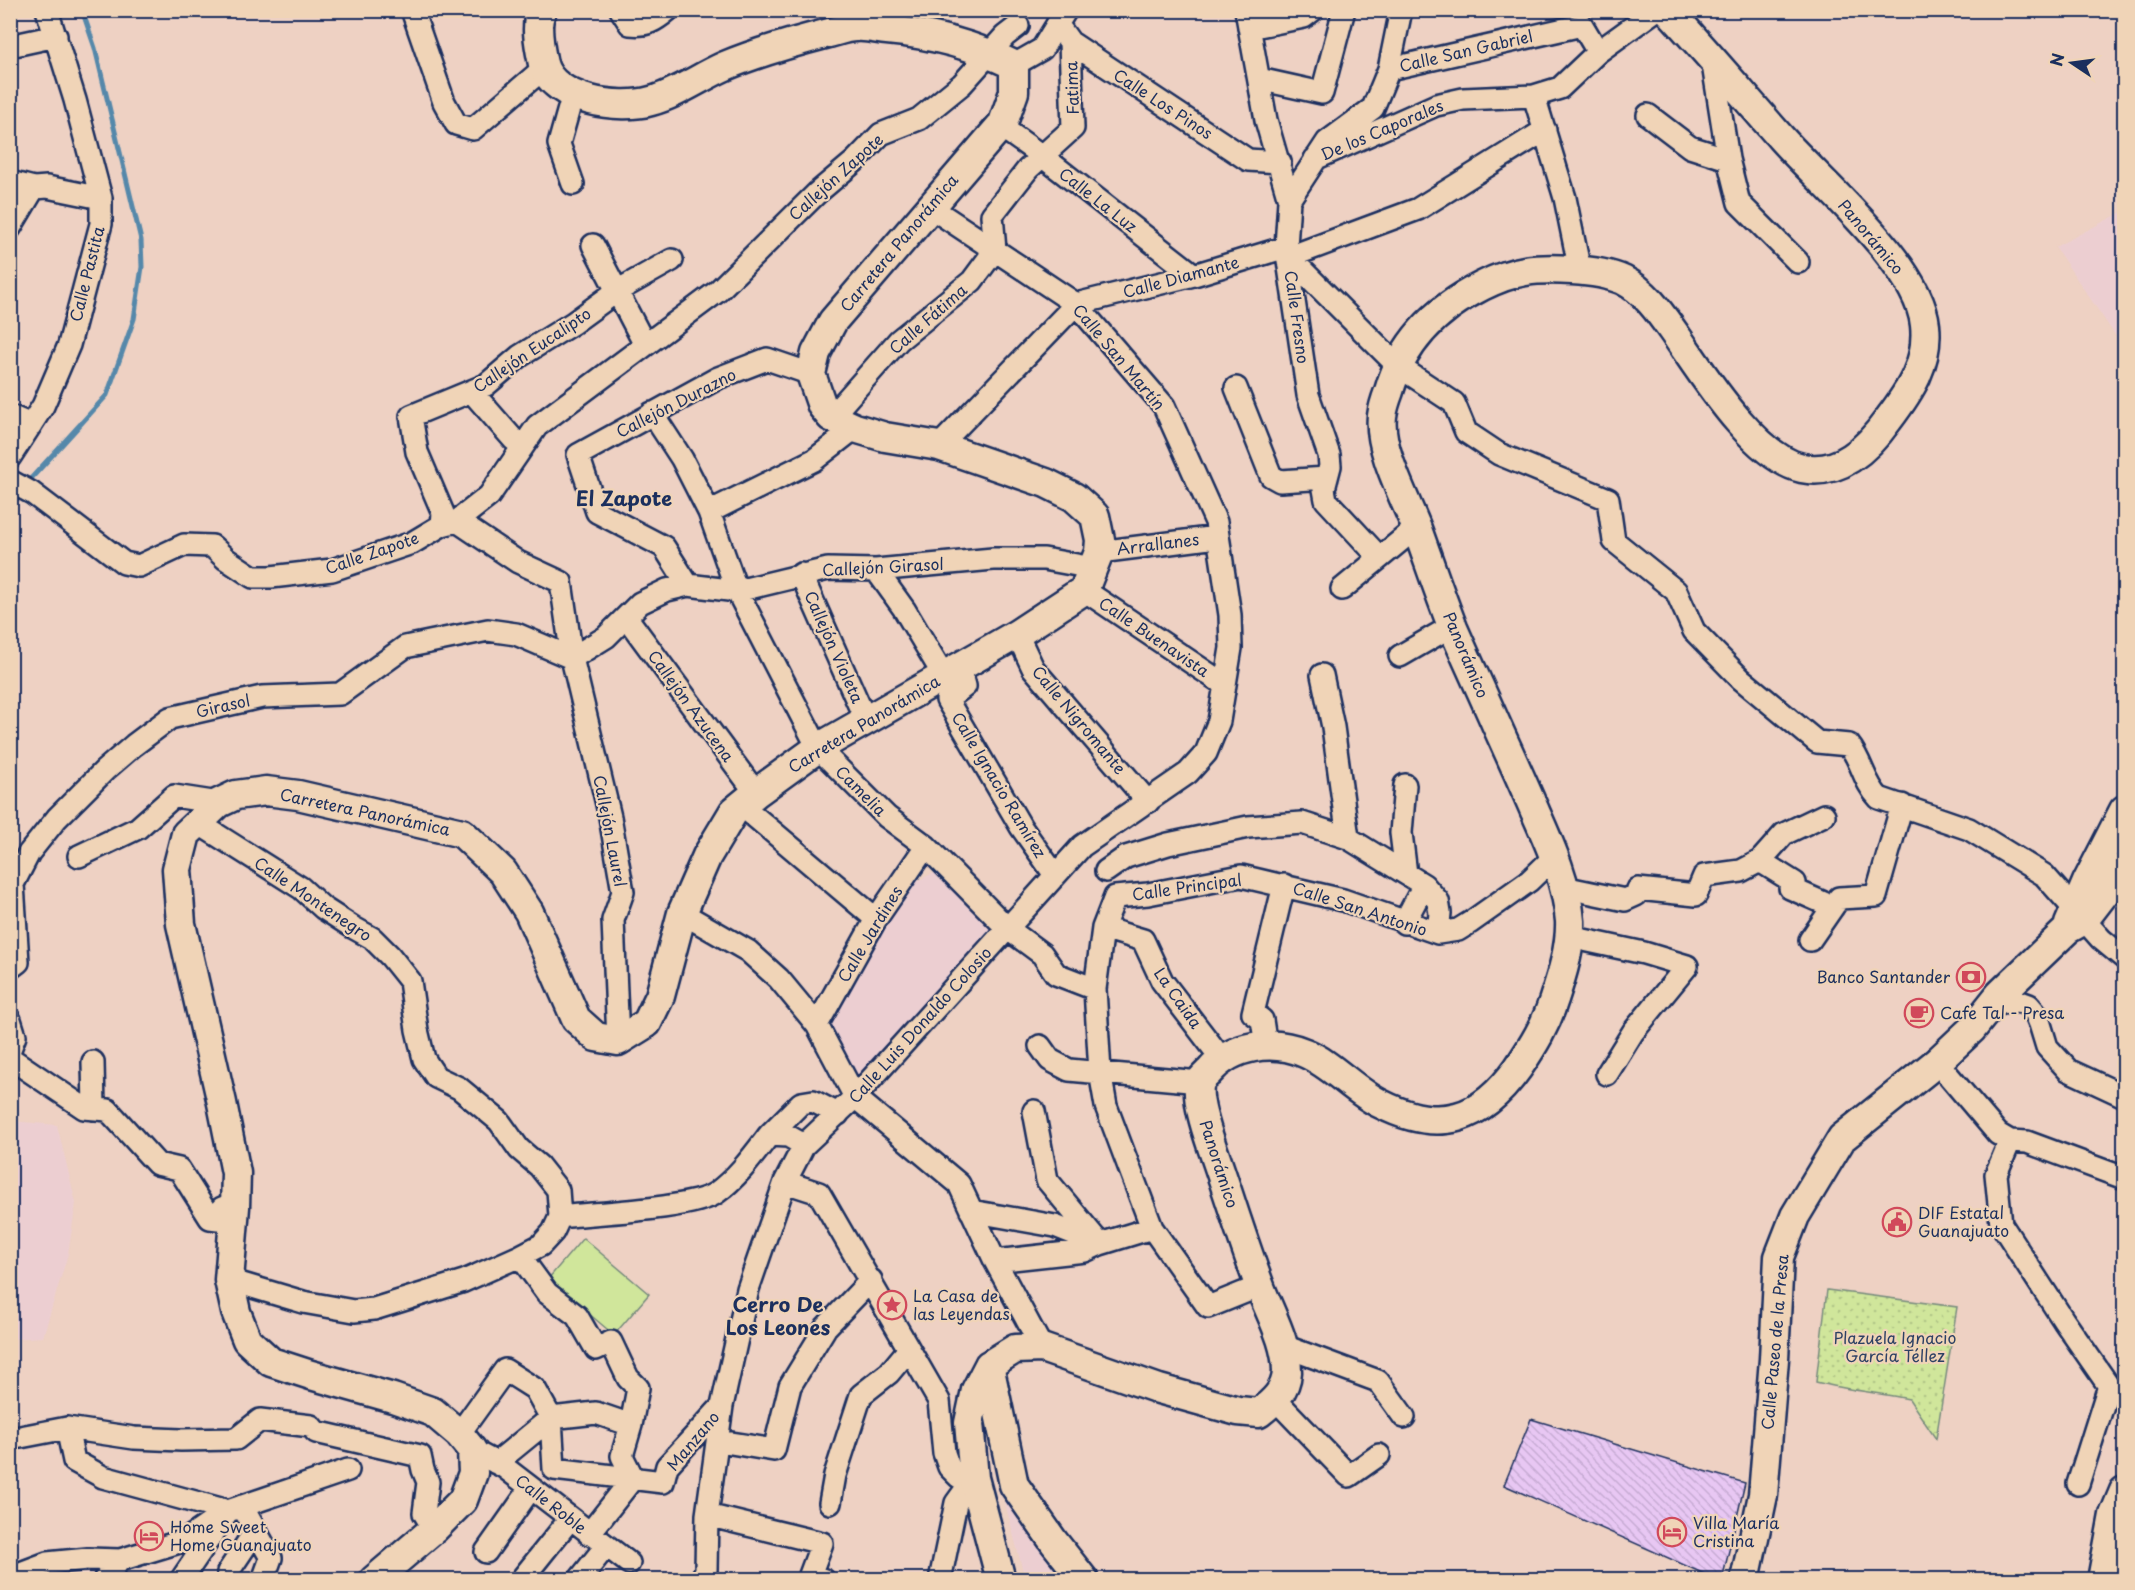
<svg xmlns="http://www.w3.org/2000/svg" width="2135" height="1590" font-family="'Playpen Sans',sans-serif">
<defs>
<pattern id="park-dots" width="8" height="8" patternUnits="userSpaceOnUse" patternTransform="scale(1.5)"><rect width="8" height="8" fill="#d0e69b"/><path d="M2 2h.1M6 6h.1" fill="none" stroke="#b2c688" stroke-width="1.8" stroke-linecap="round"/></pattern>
<pattern id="building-back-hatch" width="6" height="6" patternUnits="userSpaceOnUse" patternTransform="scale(1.5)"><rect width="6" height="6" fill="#e8c7f3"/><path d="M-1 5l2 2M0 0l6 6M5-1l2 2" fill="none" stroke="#c6abd3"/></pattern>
</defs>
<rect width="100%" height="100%" fill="#eed1c3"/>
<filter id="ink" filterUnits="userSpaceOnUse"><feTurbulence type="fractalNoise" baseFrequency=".0167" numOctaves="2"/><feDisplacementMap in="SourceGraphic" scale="12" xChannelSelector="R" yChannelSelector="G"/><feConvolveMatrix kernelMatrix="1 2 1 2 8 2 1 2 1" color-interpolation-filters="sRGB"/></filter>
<g filter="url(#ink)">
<path fill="#ecced1" d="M2124,211V348L2055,247Z
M940,870L996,932L855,1082L824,1027L902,888Z
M11,1121L57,1125L76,1203L68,1254L43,1337L11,1339Z
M1003,1495L1066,1579H1025Z"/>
<path fill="#d0e69b" stroke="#768a7c" stroke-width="1.5" d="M583,1238L649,1294L614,1335L548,1279Z"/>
<path fill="url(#park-dots)" stroke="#768a7c" stroke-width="1.5" d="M1827,1290L1957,1307L1936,1439L1909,1399C1878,1393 1847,1390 1816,1382Z"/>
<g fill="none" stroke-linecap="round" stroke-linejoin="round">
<path stroke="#58a" stroke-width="5" d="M26,484L107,395L134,319L142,267L141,240L95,48L82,10
M10,502L20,491"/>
</g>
<path fill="url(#building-back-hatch)" stroke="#1b2f5e" stroke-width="1.5" d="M1531,1419L1745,1483L1722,1580H1718L1504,1485Z"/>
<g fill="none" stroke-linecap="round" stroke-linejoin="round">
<g stroke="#1b2f5e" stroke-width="26">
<path id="street" d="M412,10L444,102L456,124L473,129L544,68
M621,10L630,24C647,26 655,21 668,10
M1246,10L1266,120L1289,200L1286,247L1308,395L1329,455L1330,466L1324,489L1326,500L1379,557
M1057,24L1070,42L1248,160L1280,162
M1249,28L1304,17L1313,10
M10,46L56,36
M1712,58L1728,159L1739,203L1798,262
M1014,65L1042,49L1066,10
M1389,69L1582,25L1598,52
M1259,79L1322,93L1344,10
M1534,96L1565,198L1580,271
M1648,115L1690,147L1728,159
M1000,126L1042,156L1194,275
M1545,130L1418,209L1289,257L1398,366L1454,403L1466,432L1499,454L1608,499L1614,541L1676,591L1694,631L1741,679L1817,742L1849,745C1862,761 1864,783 1879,798L1969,829L2044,875L2101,939L2124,958
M1315,159L1436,105L1463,99L1534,96L1560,88L1598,52L1656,10
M10,182L34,188L47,187L101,198
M573,184L559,144L573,94
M1289,200L1327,142L1373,108L1389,69L1401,10
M10,228L34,188
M593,245L645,345
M1076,304L1194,275L1286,247
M1236,388L1271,476L1280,481L1327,478
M472,392L514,440L525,442
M652,413L682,459L709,512L737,591L818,748L887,817L926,846L1008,929L1042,954L1056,974L1095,989
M10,416L31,425
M831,417L899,340L972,281L995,250L992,215L1028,169L1073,128L1070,42
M939,446L1076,304
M10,457L43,406L69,345L101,224V198L75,100L47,10
M10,481L32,493L124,563L139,566L184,545L212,546L226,559L253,577H271L332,570L412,543L442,525L457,521L489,496L537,426L718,291L817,193L855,161L881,134L919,119L962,84L1005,36L1018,26
M709,512L814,460L855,428
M457,521L518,562L561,582L572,658L610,817L623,892L613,920L618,1041
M442,525L443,513L417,452L411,416L486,385L520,356L573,323L617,291L672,260
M1099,552L1217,537
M876,570L904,609L944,676
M801,574L866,721
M688,585L664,547L597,512L578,455L718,378L767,359L811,374
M1342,589L1416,528
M1084,590L1225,685
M627,618L756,793
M1017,634L1033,668L1148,802
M1400,656L1452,626
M572,658L606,637L640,603L667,590L688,585L737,591L828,569L876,570L993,559H1044L1093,568
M960,667L965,686L947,700L1021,827L1055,875
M1322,675L1333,727L1348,838
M1405,785L1401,833L1406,874
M741,805L876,919
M198,823L301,888L323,908L354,928L372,938L390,956L410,981L417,1030L424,1059L436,1077L459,1088L499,1121L519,1149L539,1166L558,1190L560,1217
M79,856L138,828L174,796L219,803
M1760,861L1795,883L1790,888L1833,907
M1106,871L1126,857L1168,844L1248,827L1302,823L1348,838L1424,885L1438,901L1440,913L1438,933
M1563,887L1625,900L1636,895L1638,889L1696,895L1704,876L1741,871L1760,861L1784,834L1824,815
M1115,897L1103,928L1095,989L1100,1072L1106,1106L1152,1228L1208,1307L1260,1286
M1115,897L1148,894L1241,876L1343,900L1438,933L1458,930L1471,922L1529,881L1555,856
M682,913L748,951L779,979L817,1025L855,1097L959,1184L995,1261L1042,1348
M1404,923L1424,885
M1103,928L1143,940L1162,981L1221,1058
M1570,937L1644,953L1687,966L1633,1032L1607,1074
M1810,940L1839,898L1876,896L1902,805
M10,968L18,962L13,884L29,853L57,818L105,770L134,745L170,718L262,697L340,694L405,647L488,630L516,634L572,658
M1992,1004L2018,1001L2029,1005L2035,1012L2040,1024L2047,1047L2068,1070L2124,1096
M10,1020L15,1036L10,1049
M817,1025L876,919L926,846
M1040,1046L1050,1060L1069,1070L1200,1082
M1266,1046L1262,1020L1253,1013L1284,885
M10,1058L84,1108L108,1110L157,1164L179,1169L210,1218L218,1219L222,1208L227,1206L235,1207
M93,1062L94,1109
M1937,1062L1998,1134L2010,1141L2027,1142L2124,1178
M769,1135L801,1103L813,1101L838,1114
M2010,1141L1996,1174L2001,1224L2064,1321L2109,1386L2078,1484
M785,1182L819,1193L939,1401L944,1453L949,1467L959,1477L974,1478
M971,1211L1055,1226L1100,1244L1152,1228
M560,1217C593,1213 694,1209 716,1193C737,1178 753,1156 769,1135L788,1136L804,1145
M520,1256L547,1293L577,1316L596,1349L611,1342L628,1378L638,1388L631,1425L622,1456L633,1478
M995,1261L1085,1251L1100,1244L1047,1180L1034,1111
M229,1280L303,1302L354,1311L374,1309L464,1281L520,1256L541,1245L553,1232L560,1217
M1284,1346L1378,1381L1404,1417
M1276,1400L1349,1476L1379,1455
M67,1428L74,1461L103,1477L228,1511L181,1580
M459,1434L505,1370L535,1389L551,1418L554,1469L663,1482L667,1466L722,1406
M10,1439L67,1428L134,1438L181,1440L236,1439L260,1420L311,1426L316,1432L420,1456L423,1470L428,1482L424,1513L434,1529
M719,1441L774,1450L790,1386L826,1327L871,1280
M472,1450L504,1467L629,1563
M496,1463L551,1418L596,1413L631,1425
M830,1503L835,1475L861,1395L889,1373L909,1349
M242,1506L271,1558L263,1580
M707,1515L822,1543L810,1575L824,1580
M589,1534L633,1478
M486,1552L531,1488
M228,1572L256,1530
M10,1577L47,1563L88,1559L120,1560L186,1540L228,1511L348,1470
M104,1580L120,1560
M521,1580L570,1519
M579,1580L606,1546
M701,1580L706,1570L707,1515L722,1406L748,1289L785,1182L804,1145L855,1097L1082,846L1188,773L1206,753L1219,721L1231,648L1230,615L1216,522L1164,406L1076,304L930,207
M940,1580L956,1503L974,1478"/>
</g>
<g stroke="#1b2f5e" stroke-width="33">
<path id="secondary" d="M2069,924L2087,882L2124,810
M989,1365L1015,1349L1042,1348L1159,1389L1238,1411L1259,1413C1273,1402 1286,1391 1287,1372C1287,1341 1269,1312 1259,1284C1242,1239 1228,1192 1212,1147C1207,1132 1195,1097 1200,1082C1202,1078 1206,1075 1209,1072C1232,1045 1272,1039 1305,1053C1332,1064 1354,1091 1381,1104C1440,1134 1481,1120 1518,1068C1533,1046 1546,1025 1554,999C1562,975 1571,946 1570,921C1567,882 1550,845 1534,809C1522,781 1509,753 1496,724C1482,692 1467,660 1453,628C1440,595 1429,562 1417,529C1405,498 1378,449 1382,416C1383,408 1386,399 1389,391C1403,342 1438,308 1482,286C1516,269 1535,268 1572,270C1589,271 1607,273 1623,280C1647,292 1662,316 1677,337C1704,376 1755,458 1802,468C1840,476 1868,448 1888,420C1910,391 1929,363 1925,325C1919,265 1822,184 1782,139C1744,96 1707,52 1668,10
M989,1365L1014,1485L1054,1542L1084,1580
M989,1365L976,1390L969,1423L974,1478L1001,1580
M374,1580L434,1529L463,1500L473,1473L472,1450L459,1434L433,1412L393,1398L311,1375L271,1362L247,1340L236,1312L229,1280L235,1207L236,1173L222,1103L181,924L177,869L186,834L219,803L236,795L266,791L298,795L462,833L503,872L529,912L576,1019L596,1037L618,1041L647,1023L660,996L682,913L707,856L734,811L756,793L818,748L1017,634L1084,590L1099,552L1100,540L1095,516L1074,497L1046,483L939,446L885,437L855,428L831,417L822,406L811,374L816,353L833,321L1003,123L1014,92V65C973,45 932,34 887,30C877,29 866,26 856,27C847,27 837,31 829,33C794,42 758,52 725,66C700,77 677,94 651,101C620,110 553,101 543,64C540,49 534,24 542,10
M1745,1580L1763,1495L1774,1359L1779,1257L1795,1216L1842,1138L1937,1062L1972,1029L2000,994L2068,929L2084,920L2124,868
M2102,1580L2114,1515L2124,1491"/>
</g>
<use href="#street" stroke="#f0d4b7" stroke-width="21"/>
<use href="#secondary" stroke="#f0d4b7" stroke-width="28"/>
</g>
</g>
<defs>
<g id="bank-ring" transform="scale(1.5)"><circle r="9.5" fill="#f0d4b7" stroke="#d1495b" stroke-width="1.5"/><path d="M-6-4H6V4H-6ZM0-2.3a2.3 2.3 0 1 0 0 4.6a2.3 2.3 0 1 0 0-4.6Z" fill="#d1495b"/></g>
<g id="cafe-ring" transform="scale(1.5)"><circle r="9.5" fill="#f0d4b7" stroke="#d1495b" stroke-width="1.5"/><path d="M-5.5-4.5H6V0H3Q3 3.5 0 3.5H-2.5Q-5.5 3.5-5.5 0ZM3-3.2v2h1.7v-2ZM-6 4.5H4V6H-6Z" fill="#d1495b"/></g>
<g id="civic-ring" transform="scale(1.5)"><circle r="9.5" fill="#f0d4b7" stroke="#d1495b" stroke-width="1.5"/><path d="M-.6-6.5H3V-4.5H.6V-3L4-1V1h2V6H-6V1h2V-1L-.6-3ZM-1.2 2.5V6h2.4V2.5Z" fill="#d1495b"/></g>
<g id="sight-ring" transform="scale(1.5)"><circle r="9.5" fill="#f0d4b7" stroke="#d1495b" stroke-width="1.5"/><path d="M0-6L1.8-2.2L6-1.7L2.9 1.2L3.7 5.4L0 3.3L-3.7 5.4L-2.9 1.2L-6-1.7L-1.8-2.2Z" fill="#d1495b"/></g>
<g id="hotel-ring" transform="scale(1.5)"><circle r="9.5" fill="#f0d4b7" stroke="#d1495b" stroke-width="1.5"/><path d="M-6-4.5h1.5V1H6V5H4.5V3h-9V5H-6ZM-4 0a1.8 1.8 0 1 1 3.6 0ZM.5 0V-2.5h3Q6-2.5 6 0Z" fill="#d1495b"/></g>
</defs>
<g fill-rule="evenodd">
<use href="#bank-ring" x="1971" y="977"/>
<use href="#cafe-ring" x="1919" y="1013"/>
<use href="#civic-ring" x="1897" y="1222"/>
<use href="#sight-ring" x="892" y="1305"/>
<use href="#hotel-ring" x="1672" y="1532"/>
<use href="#hotel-ring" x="149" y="1536"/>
</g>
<g text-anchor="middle" stroke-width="4.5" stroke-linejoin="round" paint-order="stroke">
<g font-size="16" fill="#1b2f5e" stroke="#f0d4b7">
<text transform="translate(1466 51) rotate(-13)" y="6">Calle San Gabriel</text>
<text transform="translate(1072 88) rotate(-92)" y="6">Fatima</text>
<text transform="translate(1163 104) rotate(33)" y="6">Calle Los Pinos</text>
<text transform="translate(1382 130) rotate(-23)" y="6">De los Caporales</text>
<text transform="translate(836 177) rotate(-42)" y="6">Callejón Zapote</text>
<text transform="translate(1098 200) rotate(38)" y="6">Calle La Luz</text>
<text transform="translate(1871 237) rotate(50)" y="6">Panorámico</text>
<text transform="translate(899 243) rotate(-50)" y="6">Carretera Panorámica</text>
<text transform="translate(87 274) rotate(-76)" y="6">Calle Pastita</text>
<text transform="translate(1181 277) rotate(-15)" y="6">Calle Diamante</text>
<text transform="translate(1297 317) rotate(82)" y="6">Calle Fresno</text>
<text transform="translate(928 319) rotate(-41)" y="6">Calle Fátima</text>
<text transform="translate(532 350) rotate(-34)" y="6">Callejón Eucalipto</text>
<text transform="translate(1119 357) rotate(50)" y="6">Calle San Martín</text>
<text transform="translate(676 403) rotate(-27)" y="6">Callejón Durazno</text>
<text transform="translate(1158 544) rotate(-7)" y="6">Arrallanes</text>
<text transform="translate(372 553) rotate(-19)" y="6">Calle Zapote</text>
<text transform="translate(883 567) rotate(-3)" y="6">Callejón Girasol</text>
<text transform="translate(1154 637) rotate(34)" y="6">Calle Buenavista</text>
<text transform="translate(834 647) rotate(66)" y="6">Callejón Violeta</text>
<text transform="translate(1466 655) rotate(67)" y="6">Panorámico</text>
<text transform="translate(223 706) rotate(-13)" y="6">Girasol</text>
<text transform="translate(691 706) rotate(54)" y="6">Callejón Azucena</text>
<text transform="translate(1079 720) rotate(50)" y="6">Calle Nigromante</text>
<text transform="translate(864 724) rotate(-31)" y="6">Carretera Panorámica</text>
<text transform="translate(999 785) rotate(59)" y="6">Calle Ignacio Ramírez</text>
<text transform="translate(861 791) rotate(45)" y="6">Camelia</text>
<text transform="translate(365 812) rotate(12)" y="6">Carretera Panorámica</text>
<text transform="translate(610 831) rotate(79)" y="6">Callejón Laurel</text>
<text transform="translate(1187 887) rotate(-8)" y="6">Calle Principal</text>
<text transform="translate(313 899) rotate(34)" y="6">Calle Montenegro</text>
<text transform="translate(1360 909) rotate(18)" y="6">Calle San Antonio</text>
<text transform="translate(870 934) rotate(-59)" y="6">Calle Jardines</text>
<text transform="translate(1178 998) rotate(55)" y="6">La Caida</text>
<text transform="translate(920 1025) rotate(-48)" y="6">Calle Luis Donaldo Colosio</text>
<text transform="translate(1219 1164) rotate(72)" y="6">Panorámico</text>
<text transform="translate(1775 1342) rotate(-85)" y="6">Calle Paseo de la Presa</text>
<text transform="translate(693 1441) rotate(-50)" y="6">Manzano</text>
<text transform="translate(551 1504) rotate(38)" y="6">Calle Roble</text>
</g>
<g font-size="16" fill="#1b2f5e" stroke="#f0d4b7" text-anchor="start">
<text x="1950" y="983" text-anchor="end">Banco Santander</text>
<text x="1940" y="1019">Cafe Tal - Presa</text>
<text x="1918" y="1219">DIF Estatal<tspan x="1918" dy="18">Guanajuato</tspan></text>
<text x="913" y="1302">La Casa de<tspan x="913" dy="18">las Leyendas</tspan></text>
<text x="1693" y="1529">Villa María<tspan x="1693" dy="18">Cristina</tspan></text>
<text x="170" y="1533">Home Sweet<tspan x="170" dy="18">Home Guanajuato</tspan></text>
</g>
<g font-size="16" fill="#2d4164" stroke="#f0d4b7">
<text x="1895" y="1344">Plazuela Ignacio<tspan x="1895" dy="18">García Téllez</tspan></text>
</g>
<g font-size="20" font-weight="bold" fill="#1b2f5e" stroke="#f0d4b7">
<text x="624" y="506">El Zapote</text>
<text x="778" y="1312">Cerro De<tspan x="778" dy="23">Los Leones</tspan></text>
</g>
</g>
<rect width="2135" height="1590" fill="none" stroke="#f0d4b7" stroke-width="36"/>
<rect x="18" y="18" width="2099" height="1554" fill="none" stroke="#1b2f5e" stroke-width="2" filter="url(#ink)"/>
<g transform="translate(2072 63) rotate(283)" stroke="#f0d4b7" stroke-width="4.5" paint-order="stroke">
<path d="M0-4.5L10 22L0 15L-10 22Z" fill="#1b2f5e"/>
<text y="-9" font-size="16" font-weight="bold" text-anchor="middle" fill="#1b2f5e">N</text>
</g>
</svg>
